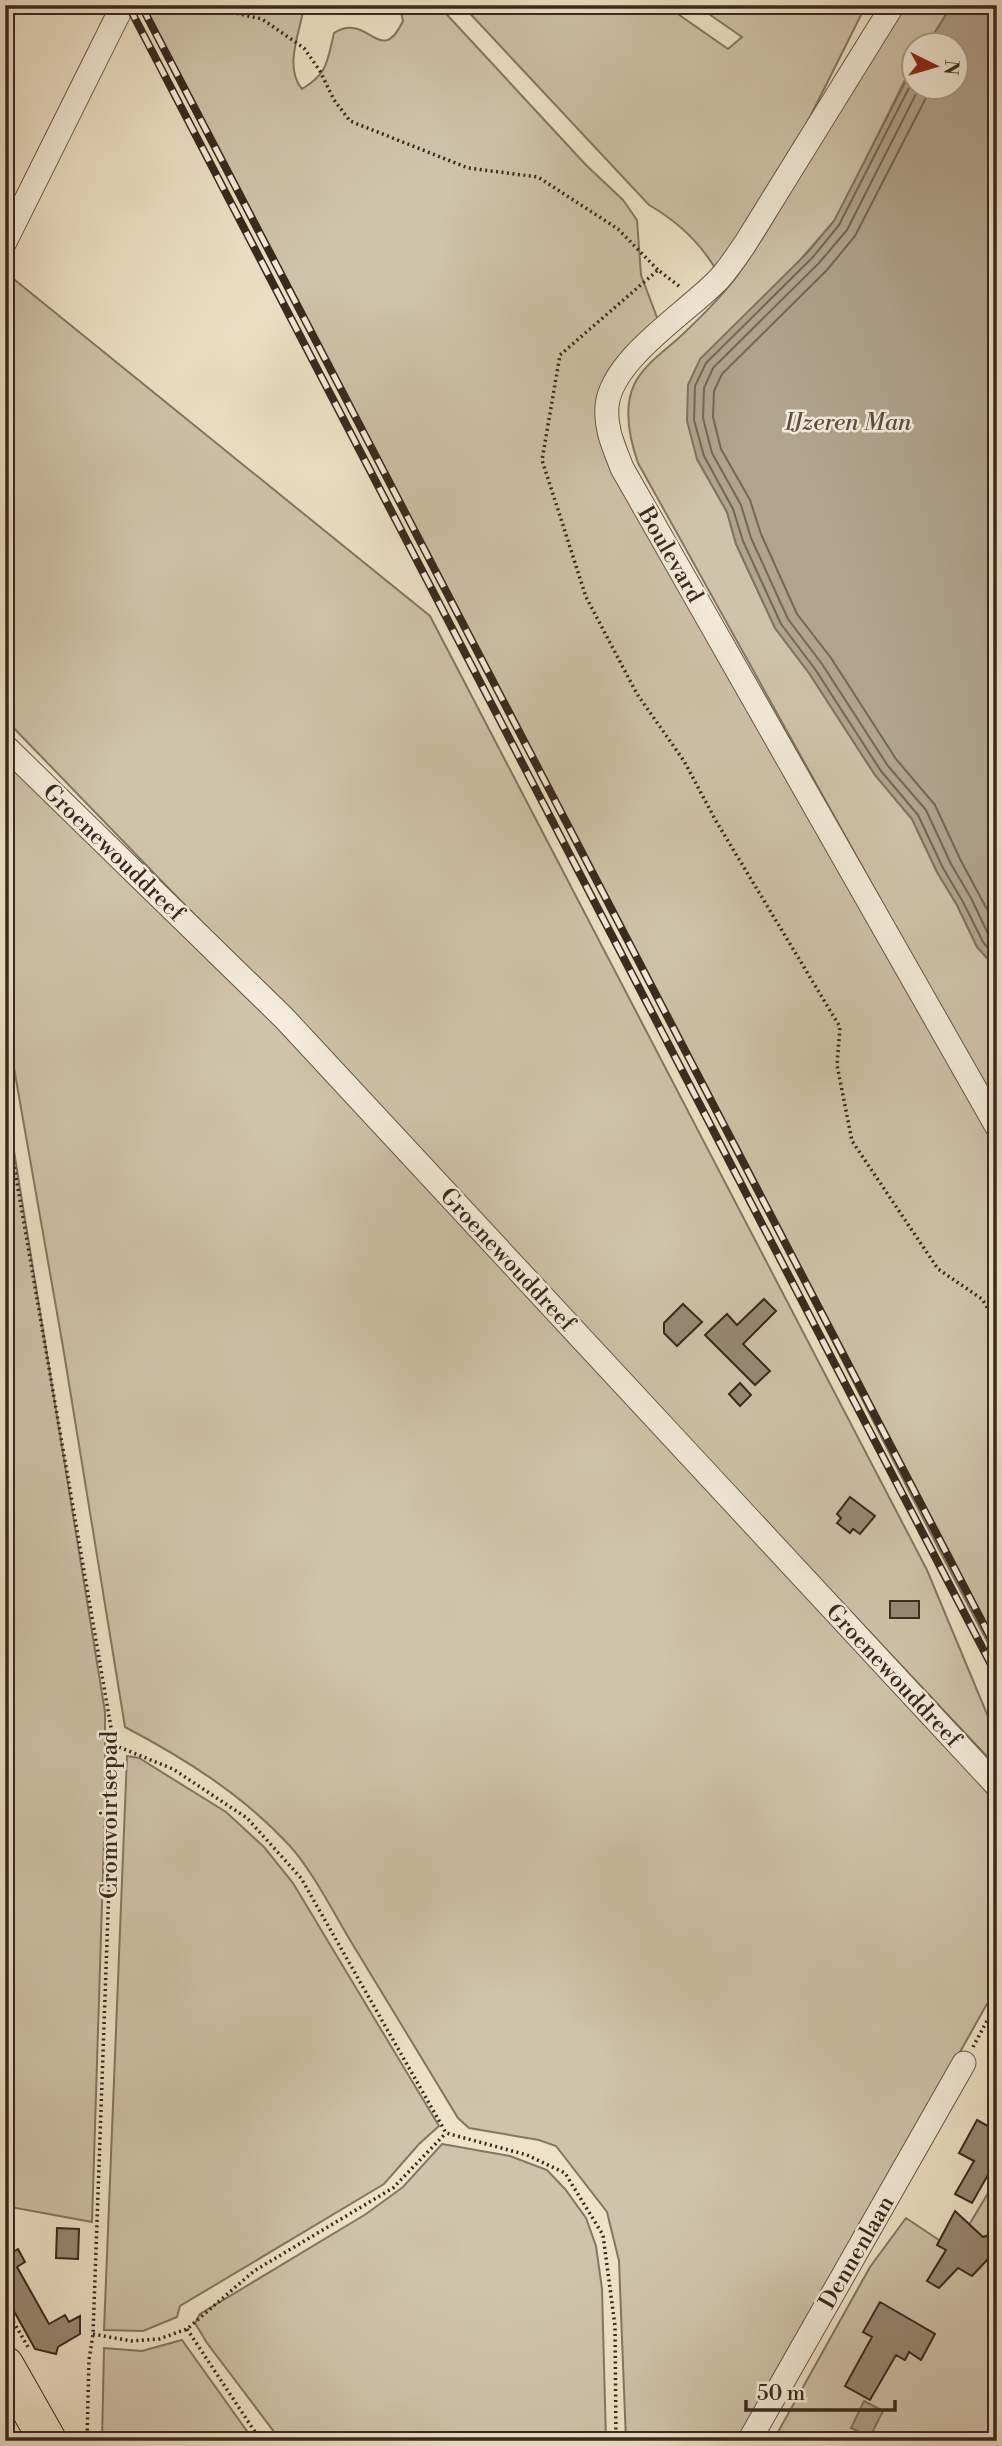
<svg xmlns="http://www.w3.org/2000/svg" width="1002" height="2446" font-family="'Libre Bodoni',serif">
<rect width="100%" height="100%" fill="#efe2c8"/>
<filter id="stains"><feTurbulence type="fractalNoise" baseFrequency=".00286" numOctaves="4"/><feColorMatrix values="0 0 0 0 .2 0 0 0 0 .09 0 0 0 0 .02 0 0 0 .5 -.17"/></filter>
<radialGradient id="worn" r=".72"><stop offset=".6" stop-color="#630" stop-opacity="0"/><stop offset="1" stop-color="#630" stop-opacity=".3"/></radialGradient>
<path fill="#d0c3ab" stroke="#847664" stroke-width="2" d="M140,5H304C301,31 283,66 302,89C328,73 327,62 334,33C369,11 380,69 403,21L399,5H438L586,165L623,200L637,220L641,275L658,320L597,402L796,793L997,1150V1660C861,1404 734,1142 601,884C449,590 290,300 140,5Z
M462,5H665L728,49L742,37L696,5H866L806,125L758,207L715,268C698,240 677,221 649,205Z
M903,5H952L927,45L914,46V65L905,80L842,207L834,221L794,267L697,459L727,512L736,544L775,628L809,673L875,775L912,819L937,872L957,905L977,947L997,969V1104L933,994L638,463C630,440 623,409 634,385C643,365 666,350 682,335C701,317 724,295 739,273C773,225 798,178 826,126C849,85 878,45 903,5Z
M5,272L430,616L927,1570L997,1738V1767L208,929L5,719Z
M5,741L190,931L946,1740L997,1802V1986L742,2441H626L619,2261L607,2212L556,2146L539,2140L469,2128L458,2118C422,2058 386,1999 350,1940C332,1910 312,1870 289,1845C243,1795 184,1758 125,1727L63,1347L5,1017Z
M5,1096L105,1712V1808L92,2222L5,2206Z
M127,1756L139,1758L226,1812L264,1847L293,1883L439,2126L419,2144L384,2184L180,2306L177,2317L143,2331L104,2330Z
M442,2144L510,2156L547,2170L565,2189L586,2218L596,2246L602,2289L606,2441H281L207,2343L195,2323L200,2314L366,2214L403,2187Z
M997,2178V2441H773L870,2267L906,2218L954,2250Z
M182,2340L254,2441H102L104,2348L142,2351Z"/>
<path fill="#b1a38e" stroke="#817261" stroke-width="2" d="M952,5H997V969L977,947L957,905L937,872L912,819L875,775L809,673L775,628L736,544L727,512L697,459L687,421L688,385L700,359L808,252L834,221L914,65V88H956V46L927,45Z
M864,2401L883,2411L870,2437L851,2428Z"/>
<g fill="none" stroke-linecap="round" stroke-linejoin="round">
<path stroke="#756656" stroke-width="2" d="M914,78L839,225L813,257L706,363L695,386L694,420L704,456L733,509L743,541L781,624L815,669L881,771L918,815L943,868L963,902L983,942L997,959
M919,88L847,230L819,263L713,368L704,388L703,418L712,453L741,505L751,538L788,619L822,664L888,766L926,810L951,864L971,898L990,938L997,945
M931,88L855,236L827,270L722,374L714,391L713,417L721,449L750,500L761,534L797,614L831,658L896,759L935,805L960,859L997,928"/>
</g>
<path fill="#988976" stroke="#39291e" stroke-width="2" d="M764,1299L776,1311L743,1344L770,1371L755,1385L705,1335L727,1314L737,1325Z
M683,1304L702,1322L677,1346L664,1333V1323Z
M740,1383L751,1395L740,1406L729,1394Z
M850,1497L875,1516L860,1534L853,1529L850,1533L837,1523L841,1518L837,1514Z
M890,1601H919V1618H890Z
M977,2120L997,2131V2159L972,2203L955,2194L974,2161L959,2153Z
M955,2211L983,2237L989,2235L997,2242V2268L988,2259L972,2276L958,2268L939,2288L927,2281L946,2250L937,2245Z
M57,2228L79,2229L78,2259L56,2258Z
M5,2247L9,2254L18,2249L25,2262L17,2267L49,2324L65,2315L69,2322L80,2316V2334L58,2347L56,2354L35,2349L5,2295Z
M880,2302L935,2334L921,2360L909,2352L905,2360L896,2355L870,2400L845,2386L872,2337L863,2332Z"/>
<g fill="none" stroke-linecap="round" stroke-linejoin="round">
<g stroke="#665748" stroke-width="25">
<path id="minor" d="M893,5L745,244C737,256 729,268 719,279C689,311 611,359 607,406C605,429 614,447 622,468L997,1127
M5,242L123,5
M5,746L284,1018L997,1786
M749,2441L964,2063"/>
</g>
<g stroke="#39291e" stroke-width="39">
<path id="primary" d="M5,2365L48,2441"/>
</g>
<path stroke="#39291e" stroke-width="3.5" stroke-dasharray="2 3.5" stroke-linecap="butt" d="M199,5L262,19L304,48L320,71L334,100L350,121L468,168L538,177L618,229L658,270
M679,286L658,270L560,355L542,460L586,597L637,694L684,761L716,821L840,1027L837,1065L852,1141L938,1269L982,1299L997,1323
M5,1113L114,1745L93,2334L89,2360L87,2441
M114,1745L173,1769L247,1818L301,1878L446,2133L527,2155L565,2173L603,2235L615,2326L616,2441
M973,2047L997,2002
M5,2307L28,2347
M187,2329L261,2441
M93,2334L131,2341L159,2339L187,2329L254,2271L393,2188L446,2133"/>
<use href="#minor" stroke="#f5ecdb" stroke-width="23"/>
<use href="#primary" stroke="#efe2c8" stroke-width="37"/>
<g stroke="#39291e" stroke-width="8">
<path id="rail" d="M128,5L997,1676
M141,5L997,1650"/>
</g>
<use href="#rail" stroke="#f5ecdb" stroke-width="5" stroke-dasharray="16" stroke-linecap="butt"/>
</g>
<g text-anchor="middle" stroke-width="5" stroke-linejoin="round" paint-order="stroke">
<g font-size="23" fill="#39291e" stroke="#f5ecdb">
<text transform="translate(671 554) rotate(60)" y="8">Boulevard</text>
<text transform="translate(114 852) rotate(44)" y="8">Groenewouddreef</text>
<text transform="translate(508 1259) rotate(47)" y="8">Groenewouddreef</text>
<text transform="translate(894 1675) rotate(47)" y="8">Groenewouddreef</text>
<text transform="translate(109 1815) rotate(-90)" y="8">Cromvoirtsepad</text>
<text transform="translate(856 2252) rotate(-60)" y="8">Dennenlaan</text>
</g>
<g font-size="24" font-style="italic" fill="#5d4e40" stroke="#f5ecdb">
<text x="848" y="430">IJzeren Man</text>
</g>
</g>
<rect width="1002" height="2446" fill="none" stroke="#efe2c8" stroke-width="28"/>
<rect x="7" y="7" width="988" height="2432" fill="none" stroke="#39291e" stroke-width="3.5"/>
<rect x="14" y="14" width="974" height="2418" fill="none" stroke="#39291e" stroke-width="2"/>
<g transform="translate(935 66) rotate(95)"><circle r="33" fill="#f5ecdb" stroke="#aa9e8f" stroke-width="2"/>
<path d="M0-5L12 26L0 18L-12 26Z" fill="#8f2418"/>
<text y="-10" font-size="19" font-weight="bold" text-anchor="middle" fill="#39291e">N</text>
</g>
<path d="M746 2400v10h149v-10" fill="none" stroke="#39291e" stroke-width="3.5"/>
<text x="757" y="2400" font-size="21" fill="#39291e" stroke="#f5ecdb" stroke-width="5" paint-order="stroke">50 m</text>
<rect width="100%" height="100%" filter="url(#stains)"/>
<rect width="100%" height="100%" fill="url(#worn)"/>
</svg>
